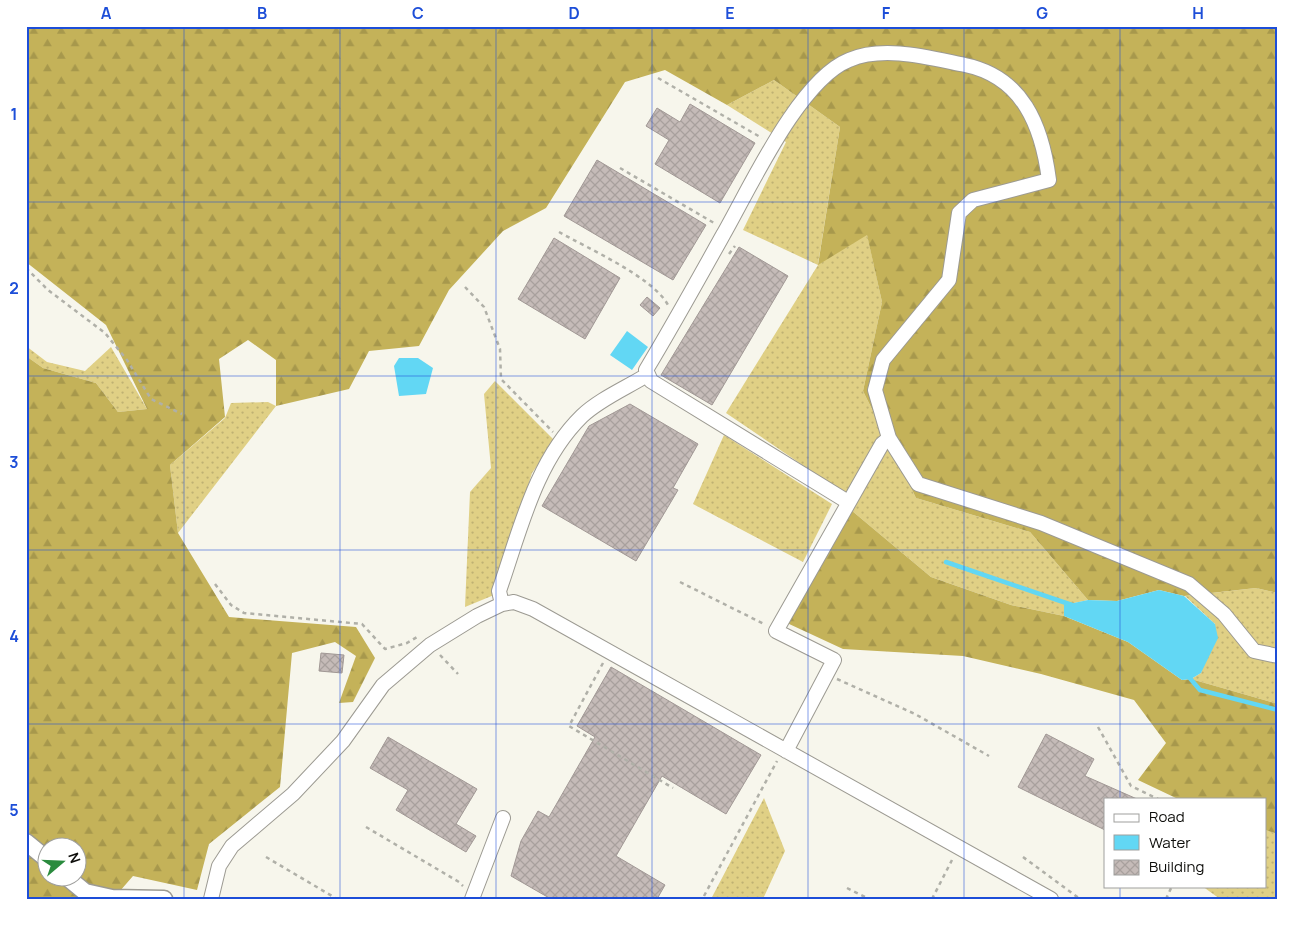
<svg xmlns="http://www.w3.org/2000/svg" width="1304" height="925" font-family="Manrope,sans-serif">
<defs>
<pattern id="grass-dots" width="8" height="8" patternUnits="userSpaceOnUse" patternTransform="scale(1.25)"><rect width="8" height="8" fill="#e0d085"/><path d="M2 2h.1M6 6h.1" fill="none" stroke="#bfb172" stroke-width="1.8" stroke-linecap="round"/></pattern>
<pattern id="forest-firs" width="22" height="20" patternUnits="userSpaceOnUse" patternTransform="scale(1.25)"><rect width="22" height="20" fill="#c4b259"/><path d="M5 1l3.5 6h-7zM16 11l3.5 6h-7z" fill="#a7984c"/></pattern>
<pattern id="building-cross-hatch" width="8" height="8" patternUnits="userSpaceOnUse" patternTransform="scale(1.25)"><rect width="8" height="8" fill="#c5bbb8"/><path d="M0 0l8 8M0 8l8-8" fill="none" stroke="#a8a09d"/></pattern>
</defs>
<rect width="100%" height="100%" fill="#f7f6ec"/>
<path fill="url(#grass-dots)" d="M774,80L840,127L818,264L867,234L882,302L863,391L916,498L1030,532L1088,600L1065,605L1064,616L1011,605L931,577L851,510L845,494L726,413L818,265L743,230L786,142L727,105Z
M26,346L47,362L85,371L111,347L147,409L118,412L96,383L43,368L26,356Z
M495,381L555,441L532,473L494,595L465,607L470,492L491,468L484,394Z
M268,402L276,406L178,533L170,465L225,418L231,403Z
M724,435L832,504L803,562L693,504Z
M1256,588L1278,593V704L1191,679L1201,673L1215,624L1185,596Z
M764,798L785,851L763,899H711Z
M1265,830L1278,834V899H1220L1202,886H1265Z"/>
<path fill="url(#forest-firs)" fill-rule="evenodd" d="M26,26H1278V593L1256,588L1184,596L1159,590L1117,601L1088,600L1030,532L916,498L863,391L882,302L867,235L818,265L840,127L774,80L727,105L665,70L625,82L546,208L503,231L449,290L419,346L369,351L349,389L276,406V360L248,340L219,359L225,417L170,465L178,533L229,617L356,627L375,658L353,702L339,703L356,656L335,642L292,653L280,787L209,844L197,890L133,876L113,899H26V356L43,368L96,383L118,412L147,409L106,325L26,262ZM48,848H78V878H48Z
M851,510L931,577L1011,605L1064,616L1128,642L1182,680L1191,679L1278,704V834L1265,830V799H1178L1138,780L1166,743L1134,700L1041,674L963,656L843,649L787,623Z"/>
<path fill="#62d7f4" d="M627,331L648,347L632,370L610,355Z
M399,358H418L433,368L426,394L399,396L394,366Z
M1159,590L1184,596L1215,624L1218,638L1201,673L1191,679L1182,680L1128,642L1064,616V605L1088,600L1117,601Z"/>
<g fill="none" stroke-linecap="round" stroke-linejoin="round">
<path stroke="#62d7f4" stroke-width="4.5" d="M946,562L1072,605
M1188,676L1200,690L1278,710"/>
</g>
<path fill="url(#building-cross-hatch)" stroke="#a19895" d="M690,104L755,143L720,203L655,164L669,140L646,126L657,108L680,122Z
M597,160L706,225L673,280L564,216Z
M554,238L620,278L585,339L518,299Z
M739,247L788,276L712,405L661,375Z
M647,297L660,308L653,316L640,305Z
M630,404L698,444L673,488L678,490L636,561L542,506L589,426Z
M321,653L344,655L342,673L319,671Z
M611,667L761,755L726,814L662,776L616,856L665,885L657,899H551L511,876L521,841L538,811L549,817L595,737L577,726Z
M1046,734L1094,759L1085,776L1137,799H1105V830L1018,787Z
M388,737L477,789L456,824L476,836L466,852L396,810L408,790L370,768Z"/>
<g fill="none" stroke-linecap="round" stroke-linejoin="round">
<g stroke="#9c9a92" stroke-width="16">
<path id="minor" d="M848,502L651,381L646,370C673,325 698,280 723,235C750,188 799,80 849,60C884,45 930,58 965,65C1023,77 1042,126 1049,180L973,200L959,213L949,280L883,360L875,390L889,438
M502,604L499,591C520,531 535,462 582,416C600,399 626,388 647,375
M786,751L834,660L776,631L882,444L889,438L918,484L1041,523L1189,584L1224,614L1254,651L1278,656
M211,899L219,866L232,846L293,794L343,741L383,685L430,645L477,616L502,604L514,602L533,609L1051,899
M472,899L503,818"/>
</g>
<g stroke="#9c9a92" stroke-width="19">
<path id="tertiary" d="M26,842L48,860
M68,878L85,892L112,898L164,899"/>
</g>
<path stroke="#b0b0a8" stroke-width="2.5" stroke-dasharray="4 4" stroke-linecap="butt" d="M658,78L762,138
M620,168L714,223
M559,232C587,248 653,277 668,305
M729,254L735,246
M26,268L48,290L105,333L127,360L151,399L182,414
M465,287L484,307L500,349L501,379L553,432
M680,582L764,624
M215,584L231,605L244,613L362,624L385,649L407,643L417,637
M440,655L458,674
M603,663L569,726L673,788
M837,679L915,714L989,756
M1098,727L1131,786L1158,799
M366,827L459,882L463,886
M266,857L337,899
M1023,857L1080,899
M847,888L869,899
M704,896L777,761
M932,899L952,860
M1166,899L1172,886"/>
<use href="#minor" stroke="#fff" stroke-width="14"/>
<use href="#tertiary" stroke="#fff" stroke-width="16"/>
</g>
<path fill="none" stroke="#1d4ed8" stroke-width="1" stroke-opacity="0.55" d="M184,26V899M340,26V899M496,26V899M652,26V899M808,26V899M964,26V899M1120,26V799M26,202H1278M26,376H1278M26,550H1278M26,724H1278M1120,886V899"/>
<rect width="1304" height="925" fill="none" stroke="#ffffff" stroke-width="55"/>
<rect x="1104" y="798" width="162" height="90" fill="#ffffff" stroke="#9f9f9d"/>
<rect x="1114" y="814" width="25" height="8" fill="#ffffff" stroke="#9f9f9d"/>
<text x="1149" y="822" font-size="15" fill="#0e0e0b">Road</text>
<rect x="1114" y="835" width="25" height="15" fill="#62d7f4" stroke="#9f9f9d"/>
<text x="1149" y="848" font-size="15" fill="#0e0e0b">Water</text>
<rect x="1114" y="860" width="25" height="15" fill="url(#building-cross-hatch)" stroke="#9f9f9d"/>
<text x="1149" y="872" font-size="15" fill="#0e0e0b">Building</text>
<g transform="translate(62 862) rotate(71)"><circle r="24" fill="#ffffff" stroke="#9f9f9d"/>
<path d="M0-4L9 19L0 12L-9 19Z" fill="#2a8b3e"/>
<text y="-8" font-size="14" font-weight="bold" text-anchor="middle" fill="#0e0e0b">N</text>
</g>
<rect x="28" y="28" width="1248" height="870" fill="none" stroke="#1d4ed8" stroke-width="2"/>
<g font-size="16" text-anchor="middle" font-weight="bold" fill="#1d4ed8">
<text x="106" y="19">A</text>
<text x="262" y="19">B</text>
<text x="418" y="19">C</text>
<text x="574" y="19">D</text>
<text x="730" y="19">E</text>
<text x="886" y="19">F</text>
<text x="1042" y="19">G</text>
<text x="1198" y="19">H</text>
<text x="14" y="120">1</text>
<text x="14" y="294">2</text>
<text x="14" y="468">3</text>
<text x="14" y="642">4</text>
<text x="14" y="816">5</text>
</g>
</svg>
